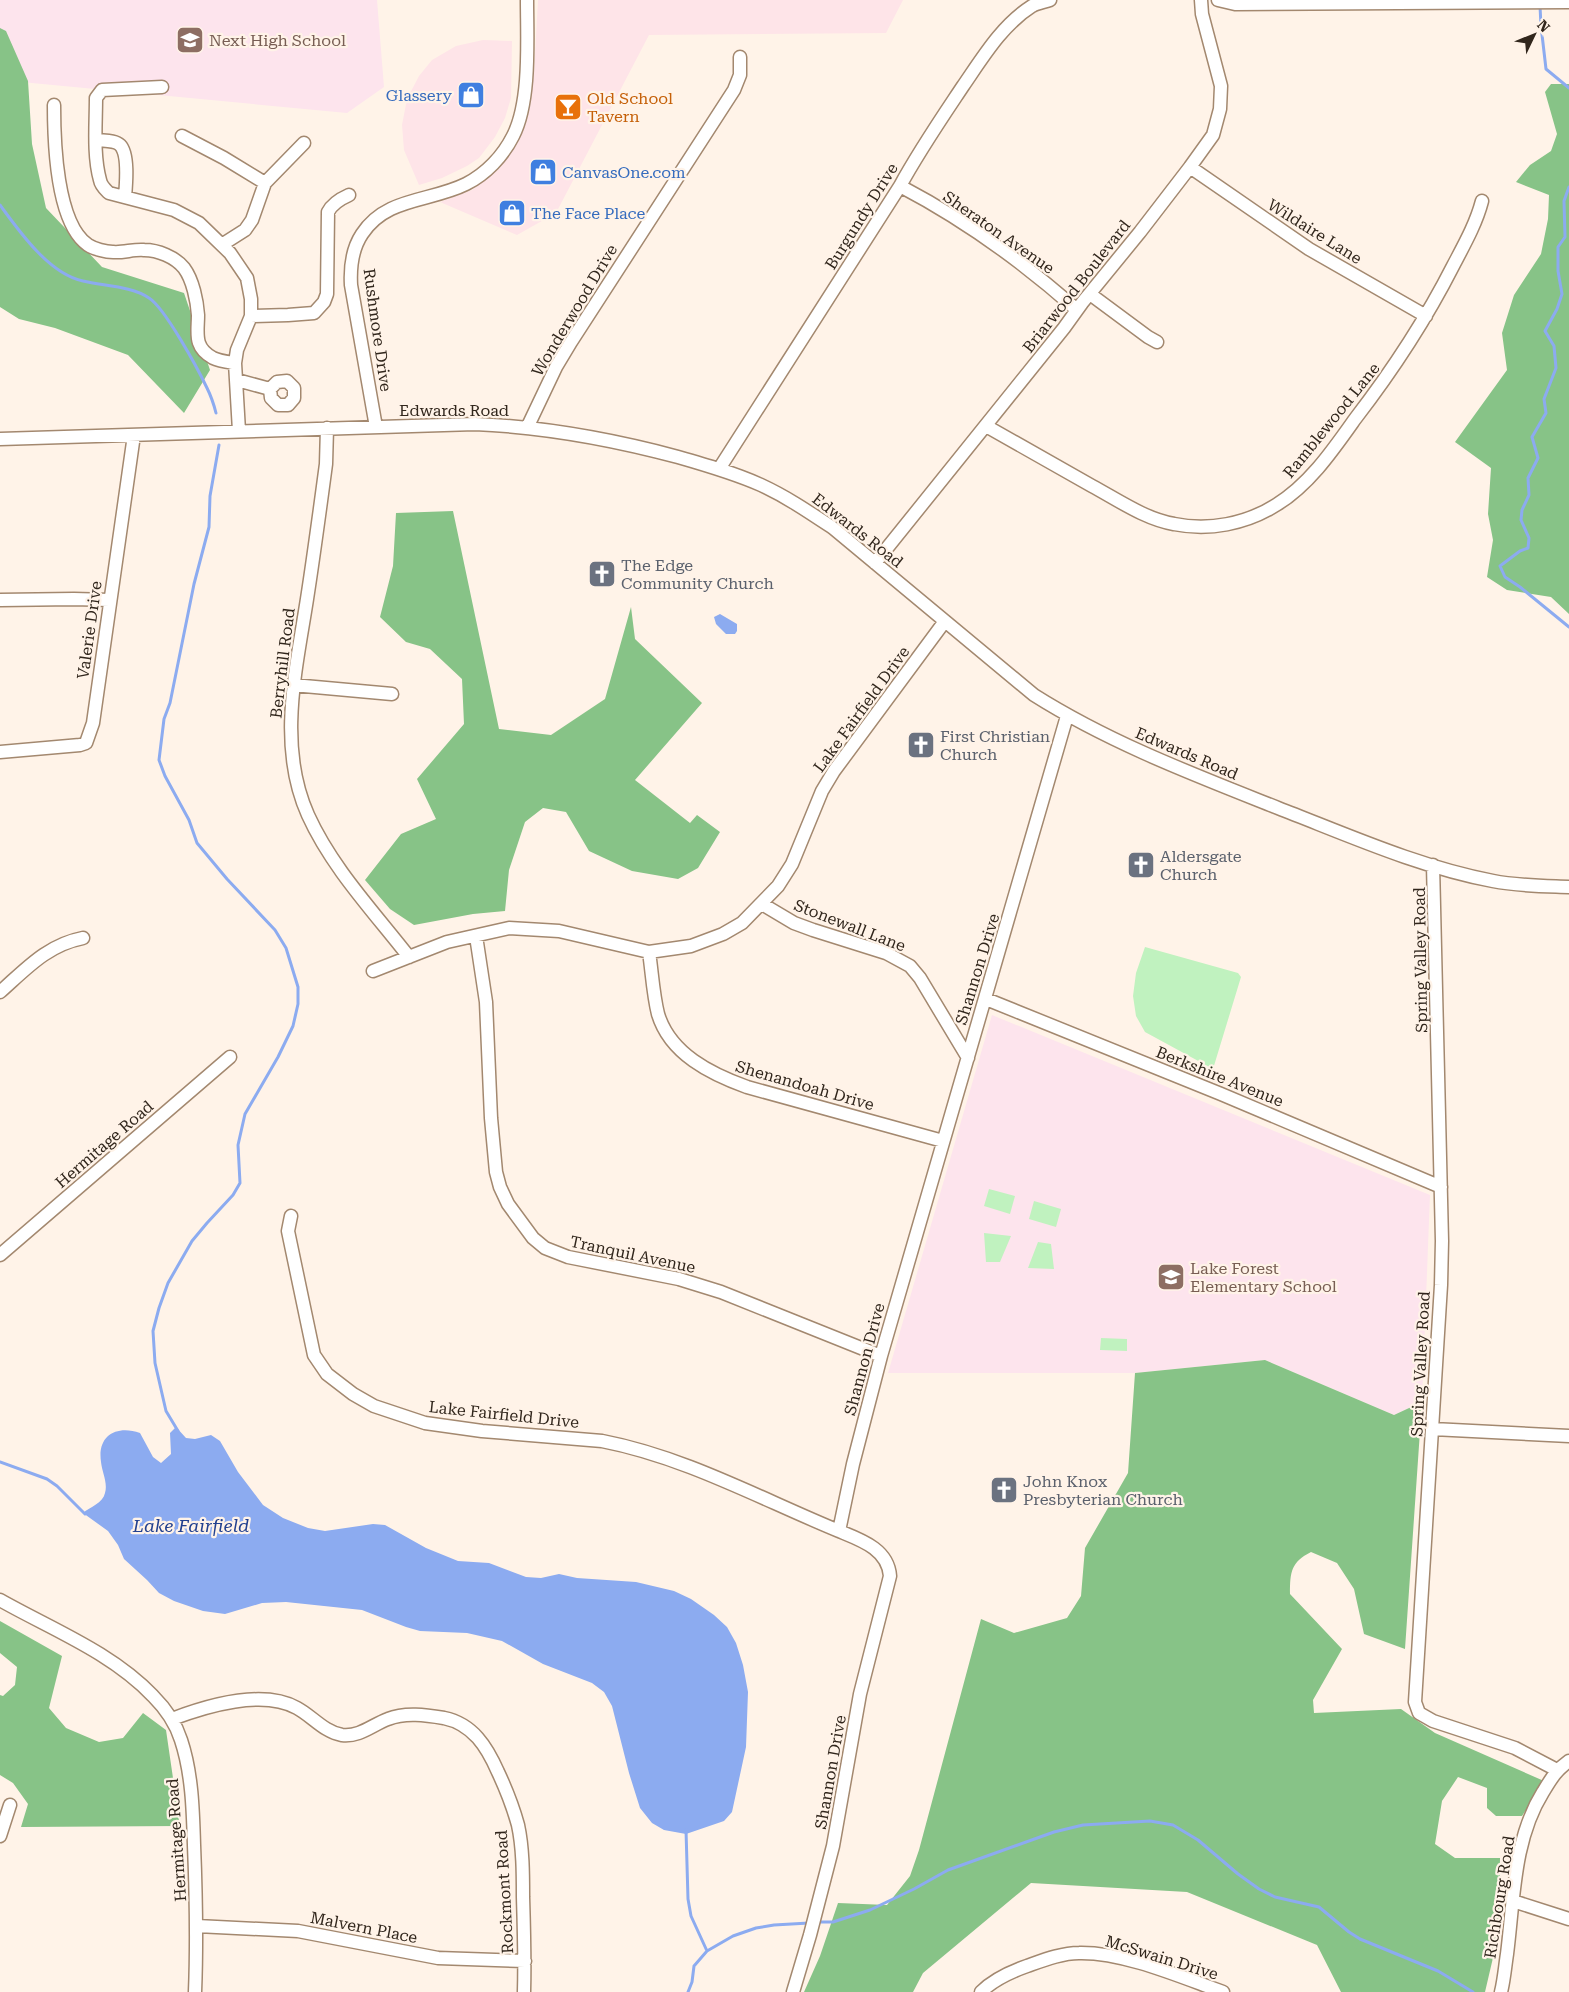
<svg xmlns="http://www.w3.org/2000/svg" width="1569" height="1992" font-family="'Roboto Serif',serif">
<rect width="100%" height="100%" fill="#fff3e8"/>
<path fill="#fee4e8" d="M538,0H903L886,33L649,35L556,213L517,235L440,202L472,190L499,169L520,137L534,75Z
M483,40L512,41L511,98L505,118L495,137L479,158L467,166L442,178L419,185L404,150L402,125L407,99L419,76L432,60L456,46Z"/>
<path fill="#fde4ed" d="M0,0H377L384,87L347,113L0,80Z
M992,1015L1430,1195L1422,1402L1394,1415L1265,1360L1135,1373H888Z"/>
<path fill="#c0f2bf" d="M1145,947L1238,973L1241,977L1213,1069L1145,1032L1136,1016L1133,996L1136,973Z
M989,1189L1015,1196L1010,1214L984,1206Z
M1034,1201L1061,1209L1056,1227L1029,1219Z
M984,1233L1011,1236L1000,1262H986Z
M1038,1242L1051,1244L1054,1269L1028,1268Z
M1101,1338L1127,1339V1351L1100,1350Z"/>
<path fill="#87c387" d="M0,28L6,31L28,81L32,144L46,208L102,267L184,293L210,370L184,413L128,355L55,328L19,319L0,307Z
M1551,84H1569V614L1551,597L1507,590L1487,577L1493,540L1488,514L1491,468L1455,442L1507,370L1502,333L1514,295L1541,254L1548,219L1549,195L1516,182L1530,165L1551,151L1557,134L1545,92Z
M453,511L499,729L551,735L605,699L631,607L635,639L702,703L635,780L690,823L697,815L720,832L698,868L678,879L632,871L589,851L566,812L543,808L525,822L509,870L505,911L473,914L414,925L390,909L365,880L401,834L436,819L417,779L464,724L462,679L430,649L406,642L380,617L393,566L396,513Z
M1265,1360L1394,1415L1422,1402L1405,1649L1364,1634L1354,1589L1337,1563L1311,1552C1291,1562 1290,1572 1290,1594L1342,1649L1313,1700L1314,1713L1401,1709L1435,1733L1544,1781L1522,1816H1496L1487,1808V1788L1458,1777L1442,1801L1435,1844L1455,1858H1500L1499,1932L1485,1992H1341L1317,1945L1187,1892L1031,1883L923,1973L913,1992H804L820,1956L838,1903L887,1905L910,1876L919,1850L981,1619L1014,1633L1067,1618L1081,1596L1085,1548L1128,1473L1135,1373Z
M0,1621L62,1656L49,1708L66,1728L99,1742L123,1738L143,1713L166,1730L180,1826L21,1827L28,1804L13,1783L0,1775V1695L3,1696L15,1685L17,1667L0,1653Z"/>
<path fill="#8cabf0" d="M720,614L737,624V631L735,634H726L716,624L714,617Z
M176,1427L186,1438L195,1439L211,1435L220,1441L238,1472L263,1505L283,1518L308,1528L325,1531L373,1524L385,1525L426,1548L458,1561L489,1563L526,1577L541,1578L559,1574L577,1578L636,1582L674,1591L691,1599L714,1615L727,1627L736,1643L743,1665L748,1692L746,1747L732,1812L724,1821L686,1834L664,1830L652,1823L640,1808L629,1773L612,1706L604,1692L592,1683L543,1664L502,1641L467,1633L420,1631L406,1627L362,1610L286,1602L262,1603L225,1614L203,1611L174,1601L159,1593L147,1580L124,1559L118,1545L108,1531L83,1513C90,1507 103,1503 105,1493C108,1483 102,1472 101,1462C97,1435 117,1425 140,1433L153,1457L161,1463L171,1454L170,1433Z"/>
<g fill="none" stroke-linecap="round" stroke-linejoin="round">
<path stroke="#8cabf0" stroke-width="3" d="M1540,6L1541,26L1546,69L1569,88
M1569,187L1564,201L1565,237L1558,247V271L1562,294L1557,309L1545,331L1554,346L1556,368L1544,399L1546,413L1532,437L1538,458L1528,478L1529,495L1522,510L1521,520L1529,538L1528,548L1520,551L1500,566L1505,577L1520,587L1569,627
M0,205C19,231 49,274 83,281C103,286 132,286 149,298C165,308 198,369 207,388C211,396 214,405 216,413
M178,1431L166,1411L155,1363L153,1331L159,1308L168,1283L192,1241L207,1223L233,1195L240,1183L238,1145L245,1114L278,1057L293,1026L298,1004V987L286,948L275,930L227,879L197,843L189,820L165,776L159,760L164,719L170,703L194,584L209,527L210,496L219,445
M0,1462L47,1479L57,1486L85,1514
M686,1830L688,1899L691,1916L707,1951
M818,1922H833L870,1910L914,1889L948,1870L1054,1832L1083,1825L1150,1821L1173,1825L1198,1840L1238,1874L1259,1889L1275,1897L1319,1907L1349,1932L1360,1939L1438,1971L1473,1992
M688,1992L692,1982L694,1966L707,1951L733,1936L756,1928L774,1925L809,1923"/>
<g stroke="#a3886f" stroke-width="15">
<path id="minor" d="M1218,0L1235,4L1569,2
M162,87L102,90L96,98C96,124 93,155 100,180C101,186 105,189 109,193L174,210L199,223L230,253L247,278L251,299V316L237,350L235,363L239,431
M54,105C54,140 56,223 88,245C94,249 106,252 113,252C123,253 134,249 144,250C158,250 175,257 184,268C193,280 197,301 198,315C198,333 193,347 213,358C219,361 228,362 235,363
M182,136L224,158L265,183
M97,140C104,141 115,140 120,145C129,154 126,185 125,197
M1190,167L1309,249L1426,316
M900,186C963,219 1023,262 1077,310
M223,244L245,230L252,220L265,183L304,143
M1090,294L1148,337L1157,342
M251,316L288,315L314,313L324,302L327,294L328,212C332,204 340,199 349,195
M237,380L270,389L277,382L287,381L294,388V398L288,405H278L271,398L270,389
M986,426C1022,446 1057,466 1092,486C1118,500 1145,519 1174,524C1209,531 1246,524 1276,505C1309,485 1333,450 1355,419C1392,371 1425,321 1453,266C1464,245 1476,224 1482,201
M376,427L351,285C350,267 352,249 362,234C386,197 430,202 466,184C486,174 503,156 513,136C531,101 527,39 527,0
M327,428L326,464C320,509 314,554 307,599C296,670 277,746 308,815C332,868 374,912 409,957
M527,428L556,367L571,342L734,90L740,75V57
M0,439L475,424C544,427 611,439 678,457C706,465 734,473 761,485C787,497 809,512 833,528L1034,695C1110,743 1195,775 1278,808C1348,835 1419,867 1493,881C1518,886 1544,886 1569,887
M719,469L900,186C919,151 941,119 963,86C983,57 1002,25 1032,6C1037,3 1045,2 1050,0
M875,563L1064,328L1082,303L1140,232L1190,167L1213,135L1220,109L1221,86L1202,14L1201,0
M0,600L74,599L109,600
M293,685L392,694
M0,752L80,745L86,743L93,723L134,435
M1433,865L1442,1241L1441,1285L1415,1702L1419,1713L1433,1721L1515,1748L1557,1770
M762,904L794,923L813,930L886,953L910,966L920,978L968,1058
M476,936L486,1002L491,1118L496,1172L500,1187L508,1204L533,1238L545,1248L568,1257L679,1279L721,1292L881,1356
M649,952C652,972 653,994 658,1014C670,1054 711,1074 747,1087L943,1141
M373,971L447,942L509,928L559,931L649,952L691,946L723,934L742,923L778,886L792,864L822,791L834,771L945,621
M0,992C26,969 47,945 83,938
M986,999L1221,1094L1441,1187
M291,1216L288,1231L314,1355L327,1374L353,1394L374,1406L425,1423L482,1431L602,1441C685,1457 761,1499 839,1531
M0,1255L230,1057
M1433,1429L1569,1436
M0,1600C51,1629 111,1652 153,1696C165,1708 176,1724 181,1740C192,1773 193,1810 194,1845C196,1894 197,1943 195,1992
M172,1719C206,1706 263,1689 297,1708C312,1716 324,1732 342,1735C360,1737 372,1725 388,1719C405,1712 426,1715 444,1718C473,1724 487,1747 498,1772C506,1789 513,1807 518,1825C523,1848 523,1874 523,1897C524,1929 525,1960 524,1992
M0,1836L10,1805
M1513,1901L1569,1919
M197,1926L298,1931L438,1958L525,1961
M793,1992L810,1935L833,1846L860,1694L890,1576C888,1549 861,1540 839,1531L853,1464L881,1356L1067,716
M981,1992C994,1979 1010,1972 1027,1966C1044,1960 1062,1953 1079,1953C1124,1952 1181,1977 1223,1992
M1501,1992C1504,1980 1505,1967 1507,1954C1514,1900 1513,1840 1543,1792C1551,1779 1556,1770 1569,1761"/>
</g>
<use href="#minor" stroke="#fff" stroke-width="12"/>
</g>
<defs>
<g id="school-square" transform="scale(1.4375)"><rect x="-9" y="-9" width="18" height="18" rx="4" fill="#8d6e63" stroke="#fff3e8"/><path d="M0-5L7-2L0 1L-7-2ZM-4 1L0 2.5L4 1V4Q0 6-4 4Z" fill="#fff"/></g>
<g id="shop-square" transform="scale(1.4375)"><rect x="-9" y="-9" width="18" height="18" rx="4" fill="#3f7fe0" stroke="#fff3e8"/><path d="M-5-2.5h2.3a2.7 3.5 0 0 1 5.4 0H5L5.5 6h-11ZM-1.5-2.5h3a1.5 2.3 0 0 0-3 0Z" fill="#fff"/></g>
<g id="bar-square" transform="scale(1.4375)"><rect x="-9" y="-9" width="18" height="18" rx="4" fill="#e8710a" stroke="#fff3e8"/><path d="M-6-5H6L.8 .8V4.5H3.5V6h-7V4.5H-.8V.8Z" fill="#fff"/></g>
<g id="church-square" transform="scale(1.4375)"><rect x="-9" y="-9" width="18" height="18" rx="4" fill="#6b7280" stroke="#fff3e8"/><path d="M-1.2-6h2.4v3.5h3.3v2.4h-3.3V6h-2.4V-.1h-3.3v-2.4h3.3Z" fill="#fff"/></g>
</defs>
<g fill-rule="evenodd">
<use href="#school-square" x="190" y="40"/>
<use href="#shop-square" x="471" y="95"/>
<use href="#bar-square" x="568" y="107"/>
<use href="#shop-square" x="543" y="172"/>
<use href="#shop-square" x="512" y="213"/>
<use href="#church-square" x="602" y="574"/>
<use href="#church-square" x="921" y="745"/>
<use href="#church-square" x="1141" y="865"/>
<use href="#school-square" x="1171" y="1277"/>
<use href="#church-square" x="1004" y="1490"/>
</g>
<g text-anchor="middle" stroke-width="4.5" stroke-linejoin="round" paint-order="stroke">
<g font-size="16" fill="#785e54" stroke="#fff3e8" text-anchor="start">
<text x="209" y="46">Next High School</text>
<text x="1190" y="1274">Lake Forest<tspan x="1190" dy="18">Elementary School</tspan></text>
</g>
<g font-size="16" fill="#366cbe" stroke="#fff3e8" text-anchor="start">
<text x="452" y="101" text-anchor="end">Glassery</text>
<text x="562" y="178">CanvasOne.com</text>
<text x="531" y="219">The Face Place</text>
</g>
<g font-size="16" fill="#c56008" stroke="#fff3e8" text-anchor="start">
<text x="587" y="104">Old School<tspan x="587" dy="18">Tavern</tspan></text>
</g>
<g font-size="16" fill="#31261c" stroke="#fff3e8">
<text transform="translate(861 216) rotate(-58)" y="6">Burgundy Drive</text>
<text transform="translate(1315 231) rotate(32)" y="6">Wildaire Lane</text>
<text transform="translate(999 232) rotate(35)" y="6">Sheraton Avenue</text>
<text transform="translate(1076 286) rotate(-52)" y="6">Briarwood Boulevard</text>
<text transform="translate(574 310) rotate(-59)" y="6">Wonderwood Drive</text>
<text transform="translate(378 330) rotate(82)" y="6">Rushmore Drive</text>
<text x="454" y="416">Edwards Road</text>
<text transform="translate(1331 420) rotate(-51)" y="6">Ramblewood Lane</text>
<text transform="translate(858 530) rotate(38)" y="6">Edwards Road</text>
<text transform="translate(89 630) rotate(-82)" y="6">Valerie Drive</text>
<text transform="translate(282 663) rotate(-83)" y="6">Berryhill Road</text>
<text transform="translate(861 709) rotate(-54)" y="6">Lake Fairfield Drive</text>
<text transform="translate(1187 753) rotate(23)" y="6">Edwards Road</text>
<text transform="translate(850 925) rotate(21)" y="6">Stonewall Lane</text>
<text transform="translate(1420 960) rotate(-91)" y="6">Spring Valley Road</text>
<text transform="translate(977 969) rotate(-73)" y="6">Shannon Drive</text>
<text transform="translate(1220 1076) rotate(22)" y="6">Berkshire Avenue</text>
<text transform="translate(805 1085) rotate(16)" y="6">Shenandoah Drive</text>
<text transform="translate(104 1144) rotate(-41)" y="6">Hermitage Road</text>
<text transform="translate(633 1254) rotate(12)" y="6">Tranquil Avenue</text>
<text transform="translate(864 1359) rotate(-75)" y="6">Shannon Drive</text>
<text transform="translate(1420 1364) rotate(-87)" y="6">Spring Valley Road</text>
<text transform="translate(504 1414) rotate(6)" y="6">Lake Fairfield Drive</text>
<text transform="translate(830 1772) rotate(-80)" y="6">Shannon Drive</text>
<text transform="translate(176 1840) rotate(-94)" y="6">Hermitage Road</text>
<text transform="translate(504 1892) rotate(-93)" y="6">Rockmont Road</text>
<text transform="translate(1499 1897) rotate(-81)" y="6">Richbourg Road</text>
<text transform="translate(364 1927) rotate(11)" y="6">Malvern Place</text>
<text transform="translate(1162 1957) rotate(17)" y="6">McSwain Drive</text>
</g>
<g font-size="16" fill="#5b616d" stroke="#fff3e8" text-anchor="start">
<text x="621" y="571">The Edge<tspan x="621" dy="18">Community Church</tspan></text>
<text x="940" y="742">First Christian<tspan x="940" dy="18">Church</tspan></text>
<text x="1160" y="862">Aldersgate<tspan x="1160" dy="18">Church</tspan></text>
<text x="1023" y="1487">John Knox<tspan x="1023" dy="18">Presbyterian Church</tspan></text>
</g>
<g font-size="18" font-style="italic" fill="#22408f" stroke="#fff3e8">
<text x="191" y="1532">Lake Fairfield</text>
</g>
</g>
<g transform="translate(1534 35) rotate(47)" stroke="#fff3e8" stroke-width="4" paint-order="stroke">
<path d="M0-4L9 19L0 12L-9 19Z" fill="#31261c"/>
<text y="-8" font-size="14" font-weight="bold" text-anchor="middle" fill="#31261c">N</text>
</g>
</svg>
